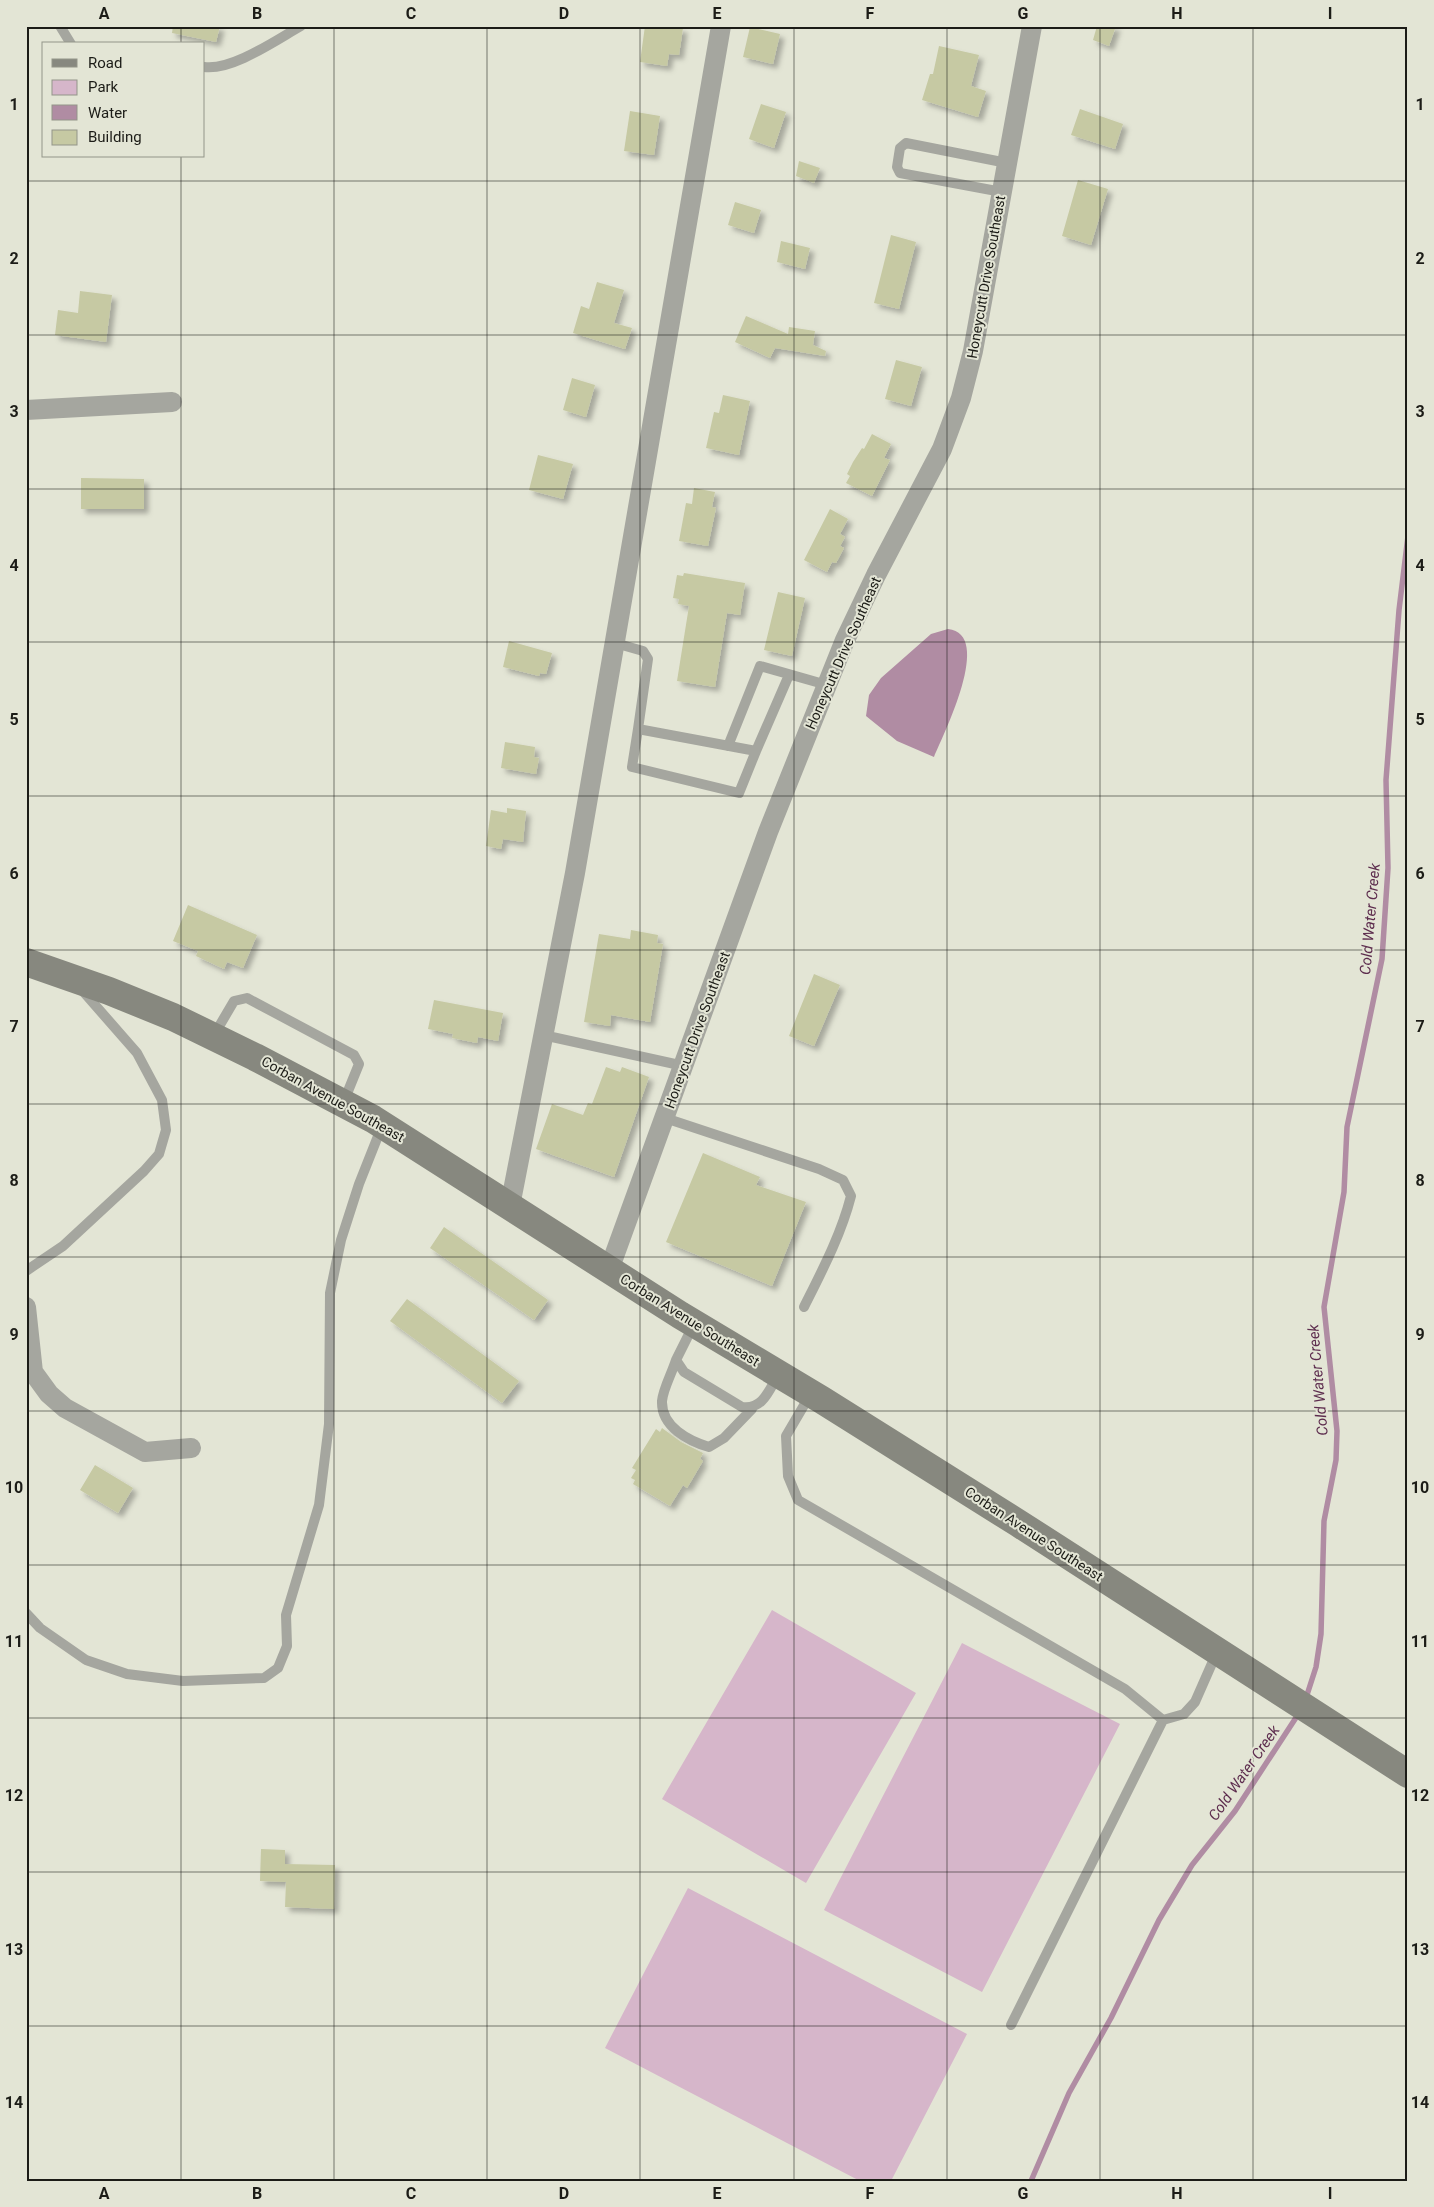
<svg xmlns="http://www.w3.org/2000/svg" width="1434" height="2207" font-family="Roboto,sans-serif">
<defs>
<filter id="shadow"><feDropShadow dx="4.5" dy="4.5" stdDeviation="2.5" flood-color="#0004"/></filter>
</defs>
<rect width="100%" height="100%" fill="#e3e5d5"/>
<path fill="#d6b6ca" d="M772,1610L916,1693L806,1883L662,1799Z
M962,1643L1120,1724L982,1992L824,1910Z
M688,1888L967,2034L891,2181H860L605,2048Z"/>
<path fill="#b08ca3" d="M948,629C994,634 944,733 934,757L897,741L866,716L869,695L881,678L931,634Z"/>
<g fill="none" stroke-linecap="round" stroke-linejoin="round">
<path stroke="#b08ca3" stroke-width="5.5" d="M1306,1698L1316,1667L1321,1634L1324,1521L1336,1460L1337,1431L1324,1307L1344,1192L1347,1127L1382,959L1388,868L1386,780L1399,610L1408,536
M1031,2181L1069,2093L1111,2018L1159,1920L1192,1865L1235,1811L1299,1713"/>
</g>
<path fill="#c6c9a3" filter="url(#shadow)" d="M173,26H220L216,42L172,33Z
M645,26L683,28L679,55L669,54L667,66L640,62Z
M1097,26H1116L1109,46L1093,40Z
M750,27L780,34L773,64L743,57Z
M939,46L979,55L971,86L986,91L978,117L922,100L930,74H933Z
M761,104L786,112L774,148L749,139Z
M1080,109L1123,124L1115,149L1071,135Z
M630,111L660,116L654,155L624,151Z
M799,161L820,168L814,183L796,176Z
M1078,180L1108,189L1091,245L1062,236Z
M735,202L761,210L754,233L728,225Z
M891,235L916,242L899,309L874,303Z
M781,241L810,248L805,269L777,262Z
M597,282L624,290L614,323L632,328L625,349L573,333L581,306L589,309Z
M80,291L112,295L106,342L55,335L58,310L78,313Z
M746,316L788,334L789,327L815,331L813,345L826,351L825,356L775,348L770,358L735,342Z
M896,360L922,367L911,406L885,399Z
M572,378L595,385L586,417L563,410Z
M723,395L750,401L739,455L706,448L714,412L719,413Z
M872,434L891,444L884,458L890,460L872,496L846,483L850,476L847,474L853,462L862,448L864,449Z
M538,455L573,464L563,499L529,490Z
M81,478L144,479V509H81Z
M694,488L715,492L712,507L716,508L708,546L679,541L686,503L692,504Z
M830,509L848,519L840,534L845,537L840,546L844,548L836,563L832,562L827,572L804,560Z
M684,573L745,583L740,615L727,613L715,687L677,681L689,606L678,604L679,599L673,598L677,575L683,576Z
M778,592L805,598L792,656L764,650Z
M509,641L552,653L546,674L540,673L539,676L503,667Z
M505,742L535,747L534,757L539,758L536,774L501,768Z
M507,808L526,811L523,842L503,839L501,849L486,846L491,810L507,813Z
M188,905L257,935L243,968L227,962L224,969L196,956L198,951L173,941Z
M631,930L658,935L657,943L663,944L650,1022L611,1015L610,1026L584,1022L599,934L630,939Z
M814,974L840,985L814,1046L789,1036Z
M434,1000L503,1013L498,1041L478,1037L477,1043L452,1038L453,1034L428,1029Z
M606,1067L620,1072L622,1067L649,1077L614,1177L536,1149L552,1104L583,1115L588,1103L592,1104Z
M703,1153L760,1177L756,1185L806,1202L772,1286L666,1242Z
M444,1227L548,1300L534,1320L430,1248Z
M407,1299L519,1381L502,1403L390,1321Z
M662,1428L681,1442L703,1453L700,1459L703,1461L687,1488L683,1485L670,1506L633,1484L635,1480L631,1478L636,1470L632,1468L656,1429L660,1432Z
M95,1465L133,1488L118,1513L80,1490Z
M261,1849L285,1850V1864L335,1865L334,1909L285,1907L286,1882L260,1881Z"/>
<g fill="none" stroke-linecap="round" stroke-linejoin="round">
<path stroke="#a5a69f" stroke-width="10" d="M60,26L71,44
M204,67C232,71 276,40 301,26
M1002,192L900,173L897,167L900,148L906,143L1007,163
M615,643L643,651L648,659L638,729L756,751L789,675
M638,729L632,767L739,793L756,751
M728,746L760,666L827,685
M214,1035L234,1001L247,998L354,1055L359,1064L344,1101
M543,1035L684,1066
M665,1118L819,1169L843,1180L851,1196C841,1235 822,1271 804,1307
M26,1271L63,1246L144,1171L159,1154L166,1130L162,1100L137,1053L81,989
M694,1324L676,1360L684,1372L742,1407C763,1410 769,1390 778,1375
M676,1360C672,1373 663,1389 662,1401C661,1427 689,1441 709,1447L724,1438L752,1409
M810,1395L786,1436L788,1476L798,1500L1125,1689L1163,1720L1184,1714L1195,1702L1217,1652
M26,1613L40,1628L86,1660L127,1674L183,1681L264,1678L278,1668L287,1646L286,1615L319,1505L329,1424L330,1293L341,1240L359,1184L382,1126
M1011,2025L1163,1720"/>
<path stroke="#a5a69f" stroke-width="20" d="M26,410L172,402
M510,1206L575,873L721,26
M609,1270L768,832L845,640L876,575L942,449L961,398L973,351L1032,26
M26,1307L33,1372L49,1394L65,1408L145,1452L191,1448"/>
<path stroke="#87887f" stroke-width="28" d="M26,962L109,991L173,1017L255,1057L373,1119L680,1315L822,1400L1018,1523L1408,1774"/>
</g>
<path fill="none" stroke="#1c1c17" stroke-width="1" stroke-opacity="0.55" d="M181,26V44M334,26V2181M487,26V2181M640,26V2181M794,26V2181M947,26V2181M1100,26V2181M1253,26V2181M181,156V2181M26,181H1408M26,335H1408M26,489H1408M26,642H1408M26,796H1408M26,950H1408M26,1104H1408M26,1257H1408M26,1411H1408M26,1565H1408M26,1718H1408M26,1872H1408M26,2026H1408"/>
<g text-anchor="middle" stroke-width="4" stroke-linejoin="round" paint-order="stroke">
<g font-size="14" fill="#1c1c17" stroke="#e3e5d5">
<text transform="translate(986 277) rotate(-80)" y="5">Honeycutt Drive Southeast</text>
<text transform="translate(843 653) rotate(-66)" y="5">Honeycutt Drive Southeast</text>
<text transform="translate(697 1030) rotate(-70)" y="5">Honeycutt Drive Southeast</text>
<text transform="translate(333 1099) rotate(29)" y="5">Corban Avenue Southeast</text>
<text transform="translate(690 1320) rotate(32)" y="5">Corban Avenue Southeast</text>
<text transform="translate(1034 1534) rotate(33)" y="5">Corban Avenue Southeast</text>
</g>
<g font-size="15" font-style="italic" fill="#5d2d4e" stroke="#e3e5d5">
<text transform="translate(1370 919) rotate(-85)" y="5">Cold Water Creek</text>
<text transform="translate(1318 1380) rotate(-95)" y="5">Cold Water Creek</text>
<text transform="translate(1244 1773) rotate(-55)" y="5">Cold Water Creek</text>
</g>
</g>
<rect width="1434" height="2207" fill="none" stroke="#e3e5d5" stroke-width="55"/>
<rect x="42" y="42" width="162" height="115" fill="#e3e5d5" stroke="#939589"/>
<rect x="52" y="59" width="25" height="8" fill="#87887f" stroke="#939589"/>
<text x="88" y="68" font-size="15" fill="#1c1c17">Road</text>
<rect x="52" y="80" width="25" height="15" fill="#d6b6ca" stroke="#939589"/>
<text x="88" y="92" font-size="15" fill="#1c1c17">Park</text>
<rect x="52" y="105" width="25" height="15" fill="#b08ca3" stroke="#939589"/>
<text x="88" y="118" font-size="15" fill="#1c1c17">Water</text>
<rect x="52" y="130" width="25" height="15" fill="#c6c9a3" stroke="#939589"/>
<text x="88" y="142" font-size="15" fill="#1c1c17">Building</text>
<rect x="28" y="28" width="1378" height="2152" fill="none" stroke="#1c1c17" stroke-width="2"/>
<g font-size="16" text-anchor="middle" font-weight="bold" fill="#1c1c17">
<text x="104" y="19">A</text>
<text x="257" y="19">B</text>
<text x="411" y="19">C</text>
<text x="564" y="19">D</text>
<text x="717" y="19">E</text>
<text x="870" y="19">F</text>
<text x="1023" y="19">G</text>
<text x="1177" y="19">H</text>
<text x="1330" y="19">I</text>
<text x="14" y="110">1</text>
<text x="1420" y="110">1</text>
<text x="14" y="264">2</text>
<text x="1420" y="264">2</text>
<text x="14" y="417">3</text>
<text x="1420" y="417">3</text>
<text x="14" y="571">4</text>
<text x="1420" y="571">4</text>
<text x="14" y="725">5</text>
<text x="1420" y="725">5</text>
<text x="14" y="879">6</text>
<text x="1420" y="879">6</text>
<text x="14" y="1032">7</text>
<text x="1420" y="1032">7</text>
<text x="14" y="1186">8</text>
<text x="1420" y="1186">8</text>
<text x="14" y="1340">9</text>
<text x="1420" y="1340">9</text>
<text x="14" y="1493">10</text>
<text x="1420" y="1493">10</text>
<text x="14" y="1647">11</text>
<text x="1420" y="1647">11</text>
<text x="14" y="1801">12</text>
<text x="1420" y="1801">12</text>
<text x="14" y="1955">13</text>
<text x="1420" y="1955">13</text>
<text x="14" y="2108">14</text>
<text x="1420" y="2108">14</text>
<text x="104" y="2199">A</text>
<text x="257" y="2199">B</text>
<text x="411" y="2199">C</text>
<text x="564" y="2199">D</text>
<text x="717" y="2199">E</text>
<text x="870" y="2199">F</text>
<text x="1023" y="2199">G</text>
<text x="1177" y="2199">H</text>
<text x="1330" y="2199">I</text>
</g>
</svg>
